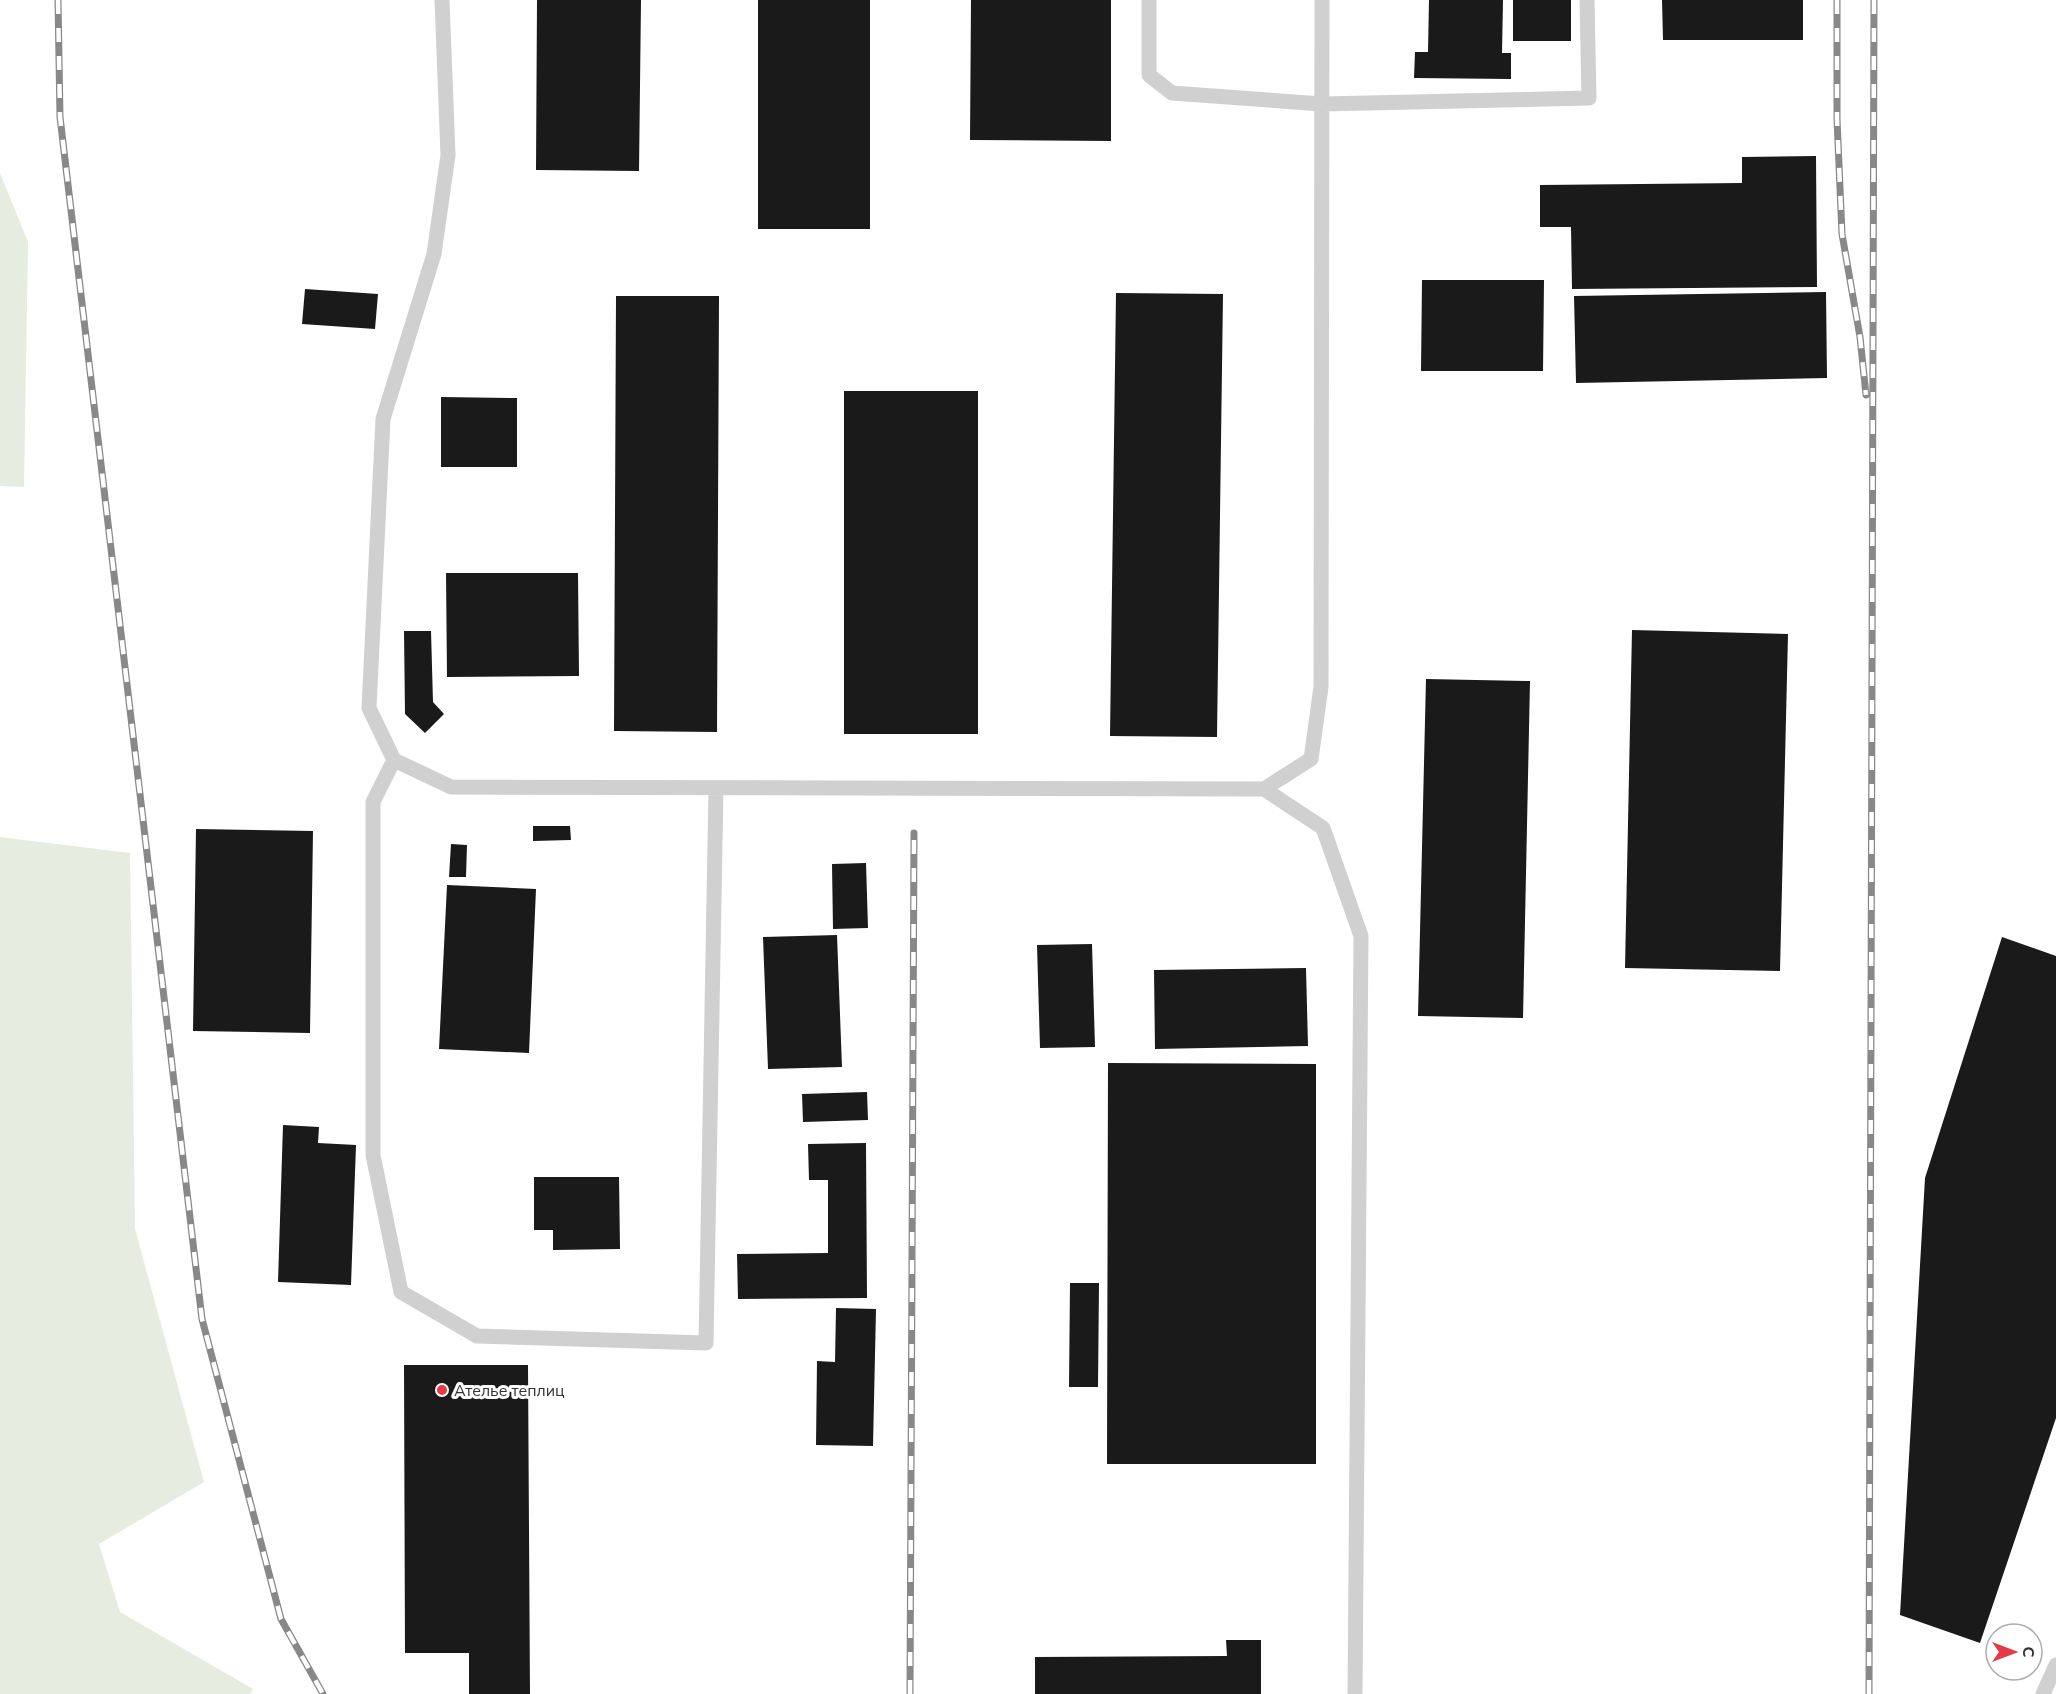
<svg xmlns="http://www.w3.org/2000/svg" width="2056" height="1694" font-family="'Nunito Sans',sans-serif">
<rect width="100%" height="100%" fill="#fff"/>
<path fill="#e6ecdf" d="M0,173L28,242L24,487L0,486Z
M0,837L130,853L135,1229L204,1482L99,1544L120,1612L253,1689L250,1694H0Z"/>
<path fill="#1a1a1a" d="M537,0H641L639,171L536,170Z
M758,0H870V229H758Z
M971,0H1111V141L970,140Z
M1429,0H1503L1502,53H1511V79L1414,78L1415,52H1428Z
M1513,0H1571V41H1513Z
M1662,0H1803V40H1663Z
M1816,156L1817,287L1572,289L1571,227H1540V185L1742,183V157Z
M1422,280H1544L1543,371H1421Z
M305,289L378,294L375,329L302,324Z
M1826,292L1827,378L1576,383L1574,296Z
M1116,293L1223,294L1217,737L1110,736Z
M616,296H719L717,732L614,731Z
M844,391H978V734H844Z
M441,397L517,398V467H441Z
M446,573H578L579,676L447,677Z
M1632,630L1788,634L1780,971L1625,968Z
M404,631H431L433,702L444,714L425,733L405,714Z
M1426,679L1530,681L1523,1018L1418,1016Z
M533,826H570L571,840L533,841Z
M196,829L313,831L310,1033L193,1031Z
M451,844L467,845L466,877H449Z
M866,863L868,928L833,929L832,864Z
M447,885L536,889L529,1053L439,1049Z
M837,935L842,1067L768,1069L763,937Z
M2002,937L2056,956V1418L1980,1643L1900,1615L1925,1178Z
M1092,944L1095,1047L1040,1048L1037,945Z
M1306,968L1308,1046L1155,1049L1154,970Z
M1108,1063L1316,1064V1464H1107Z
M867,1092L868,1120L803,1122L802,1094Z
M283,1125L319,1127L318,1143L356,1145L351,1285L278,1282Z
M866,1143L867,1298L738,1299L737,1254L828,1253V1180H809L808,1144Z
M534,1177H619L620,1249L553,1250V1230H534Z
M1070,1283H1099L1098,1387H1069Z
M836,1308L876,1309L873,1446L816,1445L817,1361L835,1362Z
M404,1365H528L530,1694H469V1653H405Z
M1226,1640H1261V1694H1035V1657L1227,1656Z"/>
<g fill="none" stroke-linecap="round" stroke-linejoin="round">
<path stroke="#d0d0d0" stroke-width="15" d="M442,0L448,155L434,254L383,419L369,708L394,760L451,787L1264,789L1323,828L1361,936L1355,1694
M1149,0V75L1172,93L1322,104L1589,98L1587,0
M394,760L373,802V1155L401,1292L477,1336L706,1343L716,788
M1264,789L1311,759L1321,687L1322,0
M2043,1694L2056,1665"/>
<g stroke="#888" stroke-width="7">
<path id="rail" d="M58,0L60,117L202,1319L281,1619L323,1694
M1837,0V119L1842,234L1860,337L1866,395
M910,1694L914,833
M1869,1694L1874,0"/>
</g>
<use href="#rail" stroke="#fff" stroke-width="4.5" stroke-dasharray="14" stroke-linecap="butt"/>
</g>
<circle fill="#e63946" stroke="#fff" stroke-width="2" cx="442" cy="1390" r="6"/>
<g text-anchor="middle" stroke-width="6" stroke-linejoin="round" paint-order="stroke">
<g font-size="16" fill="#333" stroke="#fff" text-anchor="start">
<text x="454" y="1396">Ателье теплиц</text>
</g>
</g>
<g transform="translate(2014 1652) rotate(90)"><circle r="28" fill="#ffffff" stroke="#adadad" stroke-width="1.5"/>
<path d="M0-4.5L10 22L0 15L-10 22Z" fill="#e63946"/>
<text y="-9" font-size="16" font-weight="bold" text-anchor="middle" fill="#333333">С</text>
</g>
</svg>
